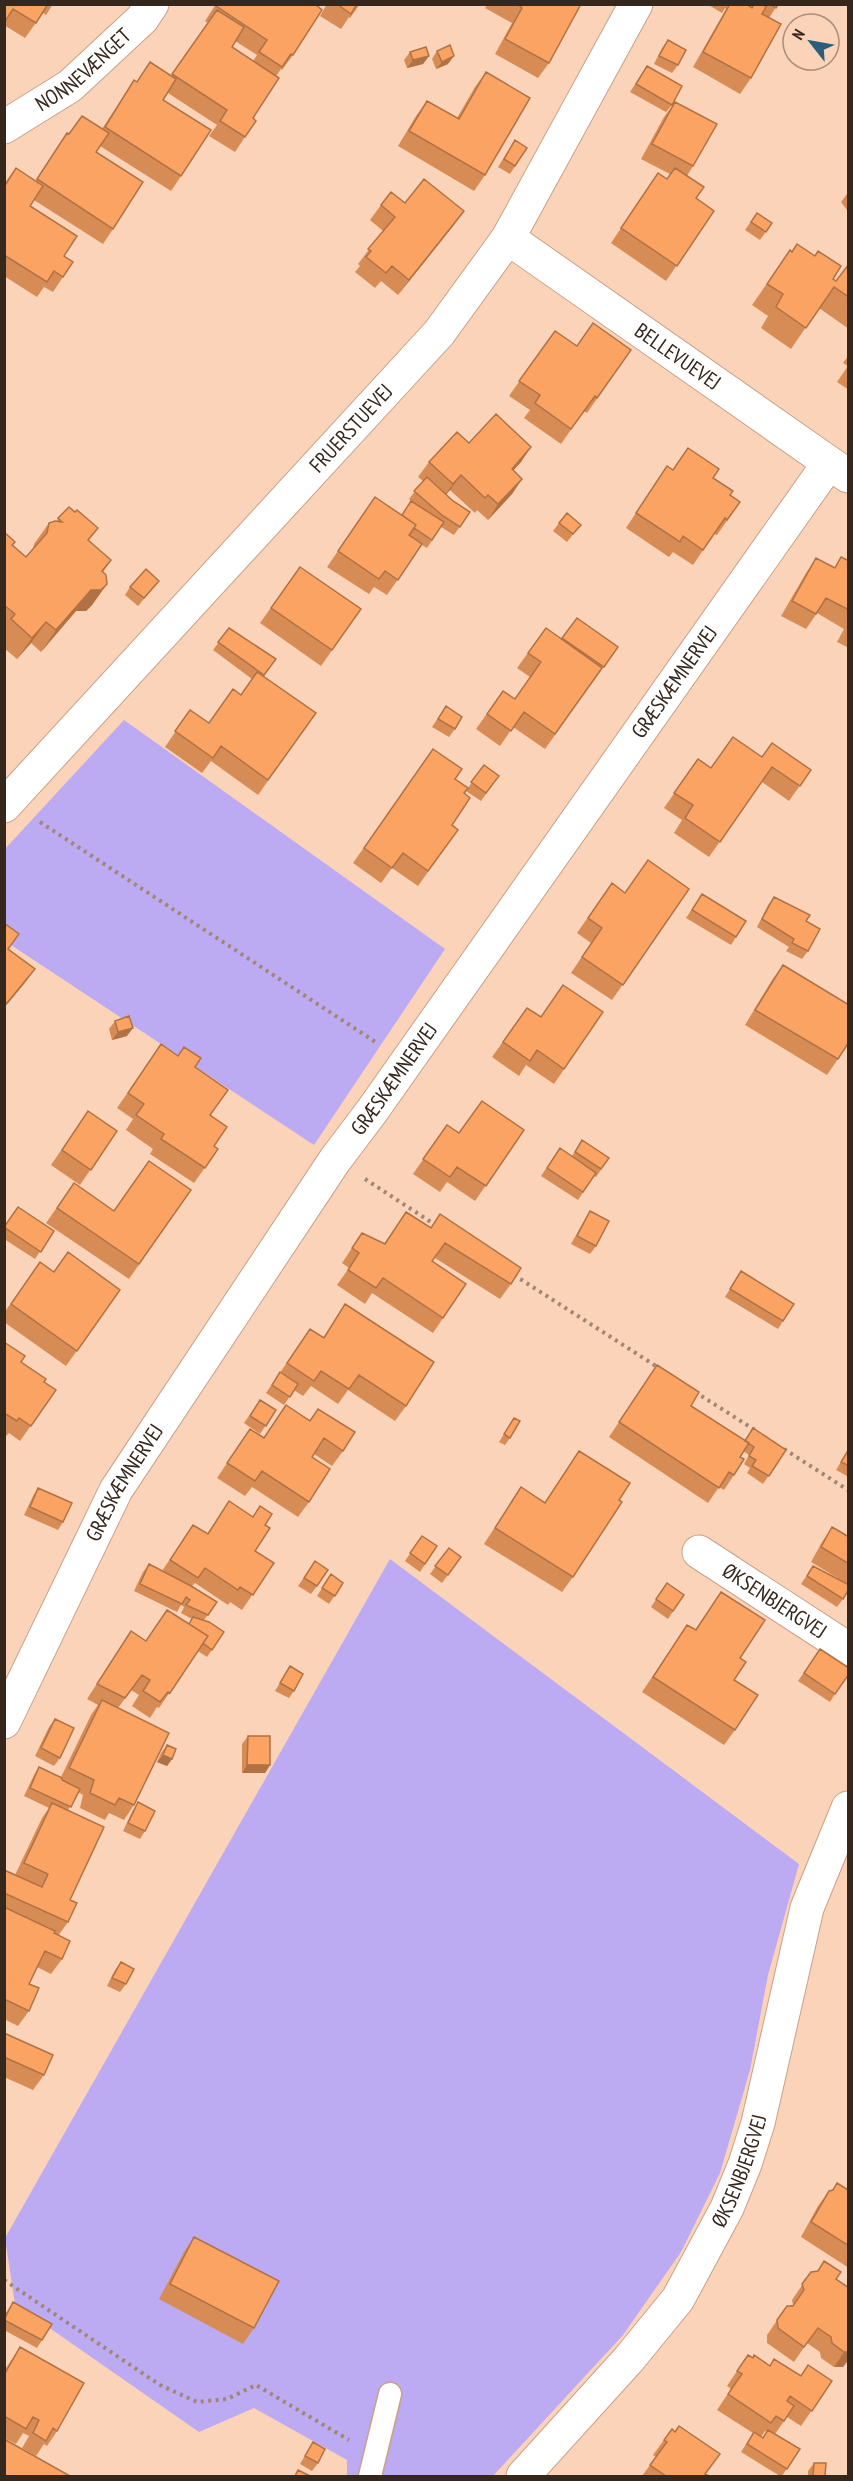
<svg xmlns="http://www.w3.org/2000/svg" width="853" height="2481" font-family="'PT Sans Narrow',sans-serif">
<rect width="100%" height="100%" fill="#fbd3b9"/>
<path fill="#bcabf2" d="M124,720L445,949L314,1145L5,941L4,850Z
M390,1559L799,1864L768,1975L750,2070L720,2173L681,2252L623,2335L493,2476H347V2460L254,2408L199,2432L15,2304L5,2238Z"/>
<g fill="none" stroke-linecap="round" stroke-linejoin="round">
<g stroke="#c8a188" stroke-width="25">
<path id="lane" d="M370,2476L390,2394"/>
</g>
<g stroke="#c8a188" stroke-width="35">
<g id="street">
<path id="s1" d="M4,127L70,86L142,19L152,4"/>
<path id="s2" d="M508,238L848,476"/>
<path id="s3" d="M4,806L439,333L508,238L636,4"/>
<path id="s4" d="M699,1552L848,1649"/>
<path id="s5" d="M4,1722L116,1490L335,1160L372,1111L829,463"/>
<path id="s6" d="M523,2476L629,2359L678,2299L727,2208L745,2164L758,2123L807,1908L848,1808"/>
</g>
</g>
<path stroke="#a28572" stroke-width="4" stroke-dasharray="3 4.5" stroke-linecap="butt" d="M40,822L377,1043
M365,1179L437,1226
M514,1275L659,1368
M695,1392L755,1430
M784,1449L848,1490
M4,2280L160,2385L197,2402L227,2399L256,2385L349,2440"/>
<use href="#lane" stroke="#fff" stroke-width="22"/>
<use href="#street" stroke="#fff" stroke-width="33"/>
</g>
<path fill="#d88c55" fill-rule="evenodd" d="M4,4H53L46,15L43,13L25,38L4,25Z
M216,4H315L293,55L282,70L281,69L276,76L253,118L245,137L235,152L209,136L217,125L168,93L163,100L181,176L171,191L100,146L96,152L113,229L103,244L34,200L30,206L64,256L63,277L53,292L44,287L37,297L4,276V184L16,168L35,181L67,133L69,134L102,129L134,80L137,82L150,62L171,76L208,23L205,21ZM235,41L257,55L253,61L232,47Z
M327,4H360L350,18L349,17L341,29L320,16Z
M488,4H581L549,63L538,78L495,54L512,23L485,8Z
M707,4H778L769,18L751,78L740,94L693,67L726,9L725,8L722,13Z
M668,40L678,65L672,73L654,64L662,48Z
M437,51L448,64L436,69L432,59Z
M410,52L429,56L423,64L407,68L404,60Z
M647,66L672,105L666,112L630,92Z
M486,72L485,175L474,191L398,146L416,116L427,101L457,118L475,87Z
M675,102L693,166L687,176L696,199L714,211L666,281L611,243L648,188L667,179L670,174L641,159L664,117Z
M515,140L527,148L510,174L498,167Z
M847,194H849V209L847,210L841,202Z
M405,203L464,211L453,226L398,295L381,281L375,288L355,272L360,266L358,264L383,231L370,220L381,205Z
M757,213L772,223L760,240L745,230Z
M797,244L836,281L849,264V329L819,308L791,349L761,328L768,316L752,305L790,250L792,252Z
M555,331L577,346L631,350L587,413L584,411L561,444L524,418L530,410L509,396Z
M849,355V390L837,382L848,366L843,363Z
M469,443L521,462L513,470L522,479L512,494L488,520L477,510L475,513L450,490L446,495L453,501L470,512L454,535L441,527L427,548L422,545L387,595L374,587L369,594L327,567L375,497L402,515L411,501L409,499L423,481L418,477L429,462Z
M667,466L673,470L713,478L730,495L740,502L717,535L714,534L693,565L673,552L669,557L626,528Z
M58,518L89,541L111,560L103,572L107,584L92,605L86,611H76L41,652L31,643L17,659L4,648V532L15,542L13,545L26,557L33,549L34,544L49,523L57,521Z
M559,523L575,532L567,542L553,531Z
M841,557L849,561V648L837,642L844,629L817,613L806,629L781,616L806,573L816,558L834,568Z
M300,567L361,609L321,666L260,623Z
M159,581L138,606L125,595L130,587Z
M577,618L618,647L545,749L513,727L500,746L476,729L503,691L515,699L530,677L517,668L546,628L562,639Z
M229,628L276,659L264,676L316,713L258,795L211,761L202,773L165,747L190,710L209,723L241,695L252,679L213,650Z
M446,706L455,729L449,737L432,727Z
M433,749L455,779L468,788L484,765L499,776L481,801L466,791L452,825L458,830L418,886L392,868L381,883L353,863Z
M762,757L811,770L789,801L762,782L709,857L674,833L682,820L664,808L698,759L711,768Z
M612,883L625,893L689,889L612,1000L571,973L591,943L577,933Z
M702,894L736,937L731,945L686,918Z
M774,897L806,921L808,951L802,959L786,951L789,947L757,927L768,905Z
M783,965L838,1059L827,1075L745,1025L772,980Z
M527,1008L541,1017L603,1012L554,1084L526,1065L519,1076L492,1057Z
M115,1021L127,1036L112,1040L109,1029Z
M161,1044L195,1067L210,1115L214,1146L218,1149L194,1183L150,1154L153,1149L126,1130L133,1119L117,1108Z
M88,1111L117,1131L80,1185L51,1165Z
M447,1125L459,1133L524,1130L475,1201L447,1182L440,1192L413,1174Z
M582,1140L609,1158L596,1177L594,1176L578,1200L541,1176L560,1148L572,1156Z
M74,1183L114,1211L191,1190L129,1279L46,1223Z
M590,1211L596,1246L590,1254L571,1244L585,1219Z
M406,1212L431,1228L440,1214L511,1284L500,1299L435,1258L432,1261L466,1284L433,1333L372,1293L365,1304L337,1285L349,1268L342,1263L362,1233L384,1244Z
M4,1226L54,1231L35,1259L4,1239Z
M40,1262L54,1272L120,1290L66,1366L4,1322V1313Z
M741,1271L783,1321L778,1329L725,1297Z
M345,1304L406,1406L395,1421L348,1390L338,1404L311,1386L303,1396L294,1390L284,1405L266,1393L310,1329L323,1338Z
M4,1342L21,1362L44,1382L56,1390L20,1441L9,1433L6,1436L4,1435Z
M647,1380L691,1406L744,1441L753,1428L786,1450L763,1484L747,1473L750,1468L744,1464L749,1455L743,1451L740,1457L734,1475L724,1490L719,1487L708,1503L609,1437Z
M260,1400L276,1410L260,1434L244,1423Z
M286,1405L310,1420L318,1409L343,1451L332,1466L314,1454L312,1457L309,1502L298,1517L252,1487L245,1496L217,1478L250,1429L264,1437Z
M514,1418L510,1438L505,1445L499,1442Z
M849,1449V1477L836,1470Z
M579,1451L619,1500L573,1577L562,1592L484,1544L521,1487L545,1502Z
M38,1488L63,1522L58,1530L24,1515L33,1496Z
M229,1501L265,1525L255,1551L274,1563L242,1610L230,1602L228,1605L195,1583L192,1586L217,1602L204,1620L224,1632L207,1657L198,1651L159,1708L157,1707L150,1718L132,1706L139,1695L131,1690L118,1708L134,1805L124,1820L109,1813L105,1820L80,1808L83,1795L78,1792L68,1810L70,1900L68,1922L58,1936L62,1959L51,1974L37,1967L29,1984V2011L18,2026L4,2019V1870L15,1875L42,1818L49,1808L24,1796L34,1775L39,1767L61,1777L91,1715L98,1705L87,1699L131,1631L145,1641L189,1624L192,1619L181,1613L184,1607L181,1605L177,1612L134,1591L143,1572L149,1564L162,1571L193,1525L207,1534Z
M832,1527L849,1536V1585L811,1562L822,1542Z
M422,1536L437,1546L420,1572L405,1561Z
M449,1548L461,1557L442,1583L430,1574Z
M315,1561L317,1586L311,1594L298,1586Z
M813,1566L843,1599L837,1607L801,1584Z
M331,1574L343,1583L329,1604L317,1596Z
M667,1583L684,1595L668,1619L651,1607Z
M721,1592L740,1658L734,1680L735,1730L724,1745L642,1692L687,1625L695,1630Z
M820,1649L835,1694L830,1702L798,1681Z
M290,1666L294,1691L289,1698L275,1691Z
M55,1719L60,1758L54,1766L35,1756L49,1727Z
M248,1736L270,1765L265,1773H242V1744Z
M167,1745L172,1759L167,1766L157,1762L161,1753Z
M138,1802L145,1831L140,1839L123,1831L133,1810Z
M121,1962L126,1984L120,1992L107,1986L115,1970Z
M4,2033L44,2075L33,2090L4,2077Z
M837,2183L847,2190L849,2188V2268L801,2237L818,2206L829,2191L832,2190Z
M194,2237L254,2328L243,2344L159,2299L184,2252Z
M811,2272L836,2279L849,2288V2360L843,2367H834L821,2358L820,2352L807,2343L794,2362L767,2343V2335L787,2306L793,2305L792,2300Z
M13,2302L42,2340L37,2348L4,2330V2316Z
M20,2347L57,2431L47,2446L44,2444L36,2456L22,2448L29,2436L23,2433L16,2444L4,2438V2371Z
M748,2355L752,2358L770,2366L774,2359L800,2376L832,2381L801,2426L787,2417L775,2434L800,2449L782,2476H780L741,2452L753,2433L717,2410L731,2389L727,2386ZM765,2431L767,2432L763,2438L761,2437Z
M672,2429L706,2474L709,2476H642L656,2457L653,2455Z
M313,2442L318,2463L312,2471L300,2464Z
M814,2463L825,2476H808V2471Z"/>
<path fill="#b07245" d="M429,56L423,64L407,68L413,60Z
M454,56L448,64L436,69L442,62Z
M464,211L453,226L398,295L409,280Z
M531,447L521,462L501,484L512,469Z
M461,475L450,490L442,499L453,484Z
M522,479L512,494L488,520L498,504Z
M107,584L92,605L86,611H76L41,652L56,630L91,590Z
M46,622L31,643L17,659L32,638Z
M35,969L24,984L4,1008L7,1003Z
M133,1028L127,1036L112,1040L118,1032Z
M163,1755L172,1759L167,1766L157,1762Z
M247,1765H270L265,1773H242Z
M844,2352H849V2358L843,2367H834Z"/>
<path fill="#fba363" stroke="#b07245" stroke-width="1.5" d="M4,4H48L36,23L13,9L4,23Z
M217,4H315L322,10L293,55L291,54L282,67L259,52L267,40L216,6Z
M337,4H357L351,14Z
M517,4H581L549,63L505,39L522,8Z
M730,4H746L752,8L754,4H764L763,5L766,7L762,14L781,24L751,78L703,52Z
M770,4H778L776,8Z
M217,10L244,27L232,47L279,78L253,118L256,121L245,137L220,121L227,110L172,74Z
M668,40L686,50L678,65L659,56Z
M450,45L454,56L442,62L437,51Z
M426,47L429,56L413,60L410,52Z
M150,62L176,79L163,100L211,130L181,176L105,127L134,80L137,82Z
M647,66L682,86L672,105L636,84Z
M486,72L530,98L485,175L409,131L427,101L459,119Z
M675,102L717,124L693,166L652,144Z
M82,116L109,133L96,152L143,182L113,229L37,179L67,133L69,134Z
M515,140L527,148L515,166L504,159Z
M16,168L43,186L30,206L77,236L64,256L73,262L63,277L54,271L47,282L4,255V187Z
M675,168L704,187L696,198L714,211L677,266L621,228L658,173L667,179Z
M424,179L464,211L409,280L392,266L386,273L366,257L371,251L368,249L395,217L381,205L391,192L405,203Z
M757,213L772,223L766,232L751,222Z
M797,244L815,256L818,251L841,266L833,279L836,281L849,264V297L834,287L806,328L776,307L783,294L767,284L790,250L792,252Z
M593,323L631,350L597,398L595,396L571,429L535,403L540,395L519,381L555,331L577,346Z
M496,414L531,447L512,469L522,479L498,504L488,495L485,498L461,475L453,484L429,462L457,432L469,443Z
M688,448L719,469L713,478L733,491L730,495L740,502L727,520L725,518L703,550L683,536L680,542L636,513L667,466L673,470Z
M427,477L453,501L470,512L460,527L443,516L414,491Z
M375,497L416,525L409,535L422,544L398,580L385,571L379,579L338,551Z
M411,501L444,522L432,540L414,528L416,525L402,515Z
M69,507L75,512L77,510L98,528L88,540L111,560L102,571L106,575L107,584L101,590H91L56,630L46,622L32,638L11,619L15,614L4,605V532L15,542L12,545L26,557L47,533L49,523L55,521L62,522L58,518Z
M567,513L581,525L573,534L559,523Z
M841,557L849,561V610L826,598L816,614L792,601L816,558L835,568Z
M300,567L361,609L332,650L271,608Z
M146,569L159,581L144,598L130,587Z
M577,618L618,647L604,667L562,638Z
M229,628L276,659L264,675L218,642Z
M546,628L602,668L555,734L524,712L511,731L487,714L503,691L515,699L541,662L528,653Z
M257,672L316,713L268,780L221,746L213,758L175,731L190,710L209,723L233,689L241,695Z
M446,706L462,717L455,729L438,719Z
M733,737L762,757L772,743L811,770L800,786L772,767L720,842L685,818L693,805L674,793L698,759L711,768Z
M433,749L462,769L455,779L468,788L464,793L470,798L452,825L458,830L428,871L403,853L392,868L364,848Z
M484,765L499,776L486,793L471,782Z
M648,860L689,889L623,985L582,957L602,928L588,918L612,883L625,893Z
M702,894L746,921L736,937L692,910Z
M774,897L810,915L806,921L820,929L808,951L792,943L794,939L762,919Z
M4,923L19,934L8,949L35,969L7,1003L4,1001Z
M783,965L849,1005V1042L838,1059L755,1010Z
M563,985L603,1012L564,1069L537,1050L530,1061L503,1042L527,1008L541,1017Z
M129,1016L133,1028L118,1032L115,1021Z
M161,1044L178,1056L184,1047L201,1058L195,1067L228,1090L210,1115L227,1127L214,1146L218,1149L205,1168L161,1139L164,1134L136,1115L144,1104L128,1093Z
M482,1101L524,1130L486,1186L457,1167L450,1177L423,1159L447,1125L459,1133Z
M88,1111L117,1131L91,1170L62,1150Z
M582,1140L609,1158L601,1169L575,1152Z
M560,1148L596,1173L583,1192L547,1168Z
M149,1161L191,1190L139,1264L57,1208L74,1183L114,1211Z
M18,1207L54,1231L41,1252L4,1227Z
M590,1211L609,1221L596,1246L577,1236Z
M406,1212L431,1228L440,1214L521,1268L511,1284L445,1243L432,1261L466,1284L443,1318L383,1278L376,1288L348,1270L359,1253L352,1248L362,1233L385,1244Z
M68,1252L120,1290L77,1351L11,1304L40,1262L54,1272Z
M741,1271L794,1304L783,1321L730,1289Z
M345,1304L434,1362L406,1406L359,1375L349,1389L321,1371L314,1381L287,1363L310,1329L324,1338Z
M4,1342L25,1356L21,1362L46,1379L44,1382L56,1390L31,1426L19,1418L17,1421L4,1413Z
M657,1365L699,1392L691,1406L749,1443L740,1457L744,1459L734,1475L729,1472L719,1488L619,1422Z
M280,1372L298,1384L290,1397L272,1385Z
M260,1400L276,1410L266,1426L250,1416Z
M286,1405L310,1421L318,1409L355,1432L343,1451L324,1438L312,1457L330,1469L309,1502L262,1471L255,1481L227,1463L250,1429L264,1438Z
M514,1418L520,1421L510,1438L504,1434Z
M753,1428L786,1450L769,1476L752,1466L756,1460L749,1456L754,1447L745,1441Z
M849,1449V1466L841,1462Z
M579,1451L630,1483L619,1500L622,1502L573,1577L495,1528L521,1487L545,1503Z
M38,1488L72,1503L63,1522L30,1507Z
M229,1501L253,1517L260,1506L272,1514L265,1525L270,1528L255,1551L274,1563L253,1595L240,1587L238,1590L205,1568L198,1578L170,1560L193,1525L208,1534Z
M832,1527L849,1537V1564L821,1547Z
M422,1536L437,1546L425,1564L410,1553Z
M449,1548L461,1557L448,1575L435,1566Z
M315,1561L328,1570L317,1586L304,1578Z
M149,1564L191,1586L217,1602L208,1615L186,1605L190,1600L186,1597L182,1604L140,1584Z
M813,1566L849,1585V1589L843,1599L807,1576Z
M331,1574L343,1583L335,1596L322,1588Z
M667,1583L684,1595L673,1611L656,1599Z
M721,1592L765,1620L740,1658L746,1662L734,1680L758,1695L735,1730L653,1677L687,1625L696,1630Z
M167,1610L208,1636L170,1693L168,1692L160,1702L143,1691L150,1680L142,1675L125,1698L97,1684L131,1631L146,1641Z
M193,1617L209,1622L224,1632L212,1650L203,1643L208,1636L189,1624Z
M820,1649L849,1668V1674L835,1694L804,1673Z
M290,1666L303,1674L294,1691L280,1683Z
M102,1700L169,1733L134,1805L119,1798L115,1805L90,1793L94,1780L69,1768Z
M55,1719L74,1728L60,1758L41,1748Z
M248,1736H270V1765H247Z
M167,1745L176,1749L172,1759L163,1755Z
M39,1767L62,1778V1780L80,1789L71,1807L30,1788Z
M138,1802L155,1811L145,1831L128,1823Z
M52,1803L104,1827L70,1900L77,1903L68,1922L4,1893V1870L42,1887L48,1874L24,1863Z
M4,1907L55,1931L54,1933L70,1941L62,1959L45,1951L29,1984L39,1988L29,2011L4,1999Z
M121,1962L134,1969L126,1984L112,1978Z
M4,2033L53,2055L44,2075L4,2057Z
M837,2183L848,2190L849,2189V2246L811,2222L829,2191L833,2190Z
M194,2237L279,2281L254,2328L170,2284Z
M824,2261L841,2272L836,2279L849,2288V2352H844L832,2343L831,2337L818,2328L804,2347L778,2328L777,2320L787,2306H793L804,2290L802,2284L811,2272L818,2271Z
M13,2302L52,2324L42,2340L4,2320Z
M20,2347L84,2383L57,2431L53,2428L46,2441L33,2433L39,2420L33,2417L26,2429L4,2416V2375Z
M748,2355L753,2358L754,2355L770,2366L774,2359L801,2376L808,2365L832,2381L812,2411L790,2396L787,2401L794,2406L784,2421L776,2416L771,2423L728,2394L742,2374L737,2371Z
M679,2426L720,2454L705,2474L709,2476H666L650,2465L667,2442L664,2440L672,2429L675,2432Z
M768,2430L800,2449L787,2469L747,2444L754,2432L763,2438Z
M4,2439L70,2476H4Z
M313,2442L325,2449L318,2463L305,2456Z
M814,2463H826L825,2476H813Z
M298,2470L310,2476H295Z"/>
<g text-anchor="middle" stroke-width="5" stroke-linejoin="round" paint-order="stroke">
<g font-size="21" fill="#36271d" stroke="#fbd3b9">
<text dy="7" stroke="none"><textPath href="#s1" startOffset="98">NONNEVÆNGET</textPath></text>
<text dy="7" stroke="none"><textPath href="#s2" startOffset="207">BELLEVUEVEJ</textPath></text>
<text dy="7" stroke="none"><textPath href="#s3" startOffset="513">FRUERSTUEVEJ</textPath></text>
<text dy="7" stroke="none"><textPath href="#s5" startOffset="1240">GRÆSKÆMNERVEJ</textPath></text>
<text dy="7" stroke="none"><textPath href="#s5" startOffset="754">GRÆSKÆMNERVEJ</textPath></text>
<text dy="7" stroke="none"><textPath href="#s5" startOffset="268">GRÆSKÆMNERVEJ</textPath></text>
<text dy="7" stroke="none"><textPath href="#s4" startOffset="90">ØKSENBJERGVEJ</textPath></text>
<text dy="7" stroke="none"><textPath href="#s6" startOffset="378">ØKSENBJERGVEJ</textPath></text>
</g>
</g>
<rect width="853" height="2481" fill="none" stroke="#36271d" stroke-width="12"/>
<g transform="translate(811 42) rotate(301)"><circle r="28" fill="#fbd3b9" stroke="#ac8e7b" stroke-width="1.5"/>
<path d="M0-4.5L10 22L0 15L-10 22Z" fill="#2a5e7b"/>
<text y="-9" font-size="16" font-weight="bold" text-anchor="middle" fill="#36271d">N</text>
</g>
</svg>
